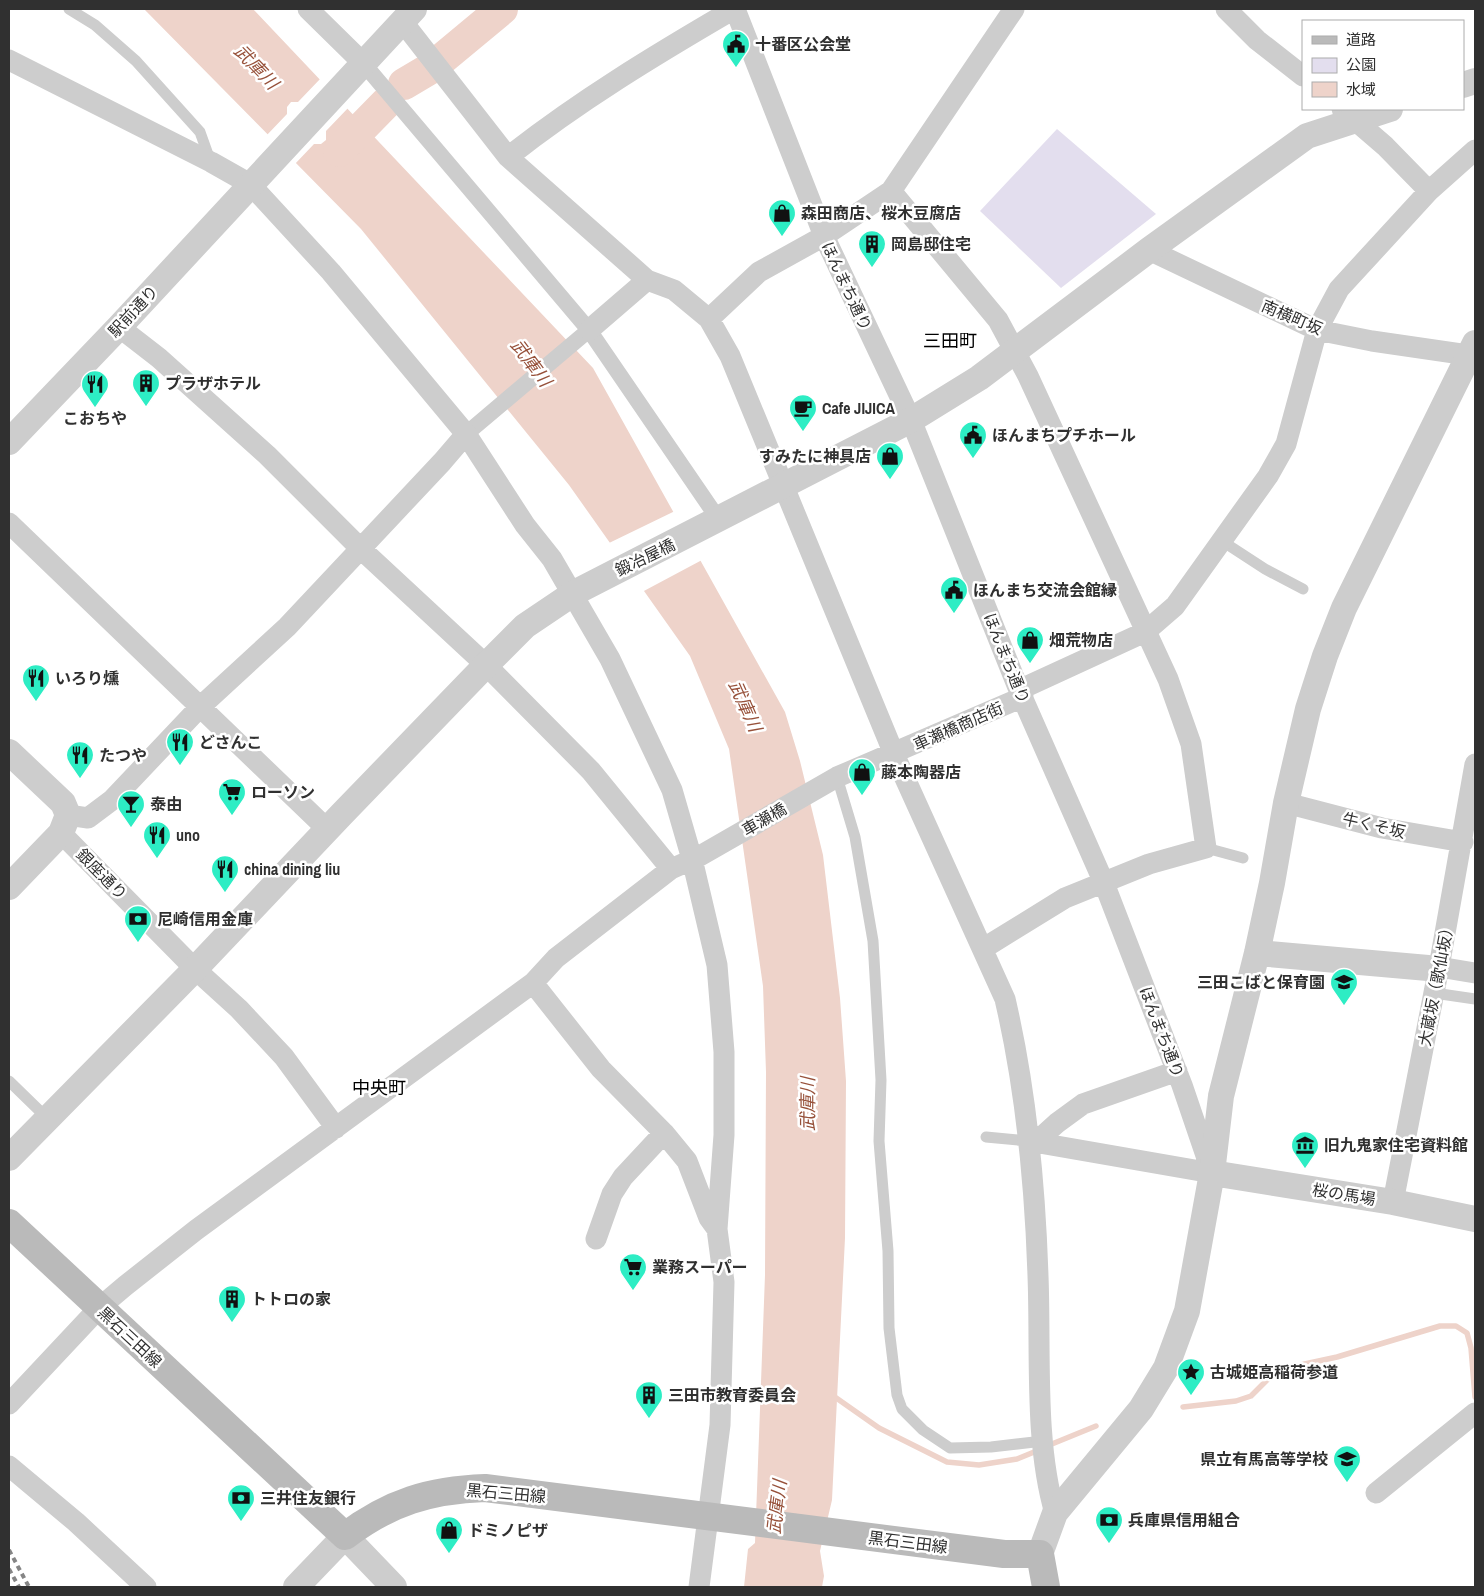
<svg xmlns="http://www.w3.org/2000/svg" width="1484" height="1596" font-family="'Archivo Narrow','Noto Sans JP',sans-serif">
<rect width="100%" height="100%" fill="#fff"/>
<path fill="#e3deee" d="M1057,129L1156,214L1061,288L980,211Z"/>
<path fill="#eed3ca" d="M144,9H253L593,368L785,712L800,761L823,855L840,998L846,1081L845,1238L832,1500L820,1551L824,1576L822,1587H744L748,1549L755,1543L765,1275L766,1072L763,986L729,749L690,656L569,485L361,229Z"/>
<path fill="#fff" d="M321,78L349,107L326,131V140L321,144H314L294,165L266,136L287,114V107L291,102H298Z
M675,511L702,560L642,592L607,544Z"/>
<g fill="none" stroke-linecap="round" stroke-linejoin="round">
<path stroke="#eed3ca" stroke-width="5.5" d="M832,1395L879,1428L947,1462L979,1465L1017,1459L1039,1450
M1183,1407L1236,1401L1251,1396L1271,1376L1300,1365L1337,1357L1440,1326H1456L1467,1333L1471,1348L1475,1397
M1047,1446L1096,1426"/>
<path stroke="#eed3ca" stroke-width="32" d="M404,84L431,68L502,9
M339,151L386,103"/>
<path stroke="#cdcdcd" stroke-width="11" d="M69,9L95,25L136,61L200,132L210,160
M1222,541L1265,569L1303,589
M837,777L855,837L873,941L881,1080L879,1141L888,1251L889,1328L897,1395L902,1409L923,1430L950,1448L991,1447L1043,1441
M1206,848L1243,858
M1434,993L1475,999
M9,1081L47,1118
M986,1137L1028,1141"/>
<path stroke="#cdcdcd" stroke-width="16" d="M363,63L589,330L719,520
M466,434L589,330"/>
<path stroke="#cdcdcd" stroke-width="21" d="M308,9L363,63
M735,9L824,236L911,420L1019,690L1104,883L1182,1085L1212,1173L1028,1141
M1226,9L1257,40L1303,76
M402,21L508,157L647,280L674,290L709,319L730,356L894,754L1005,999C1026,1089 1035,1184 1038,1276C1041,1351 1034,1442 1055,1513
M9,60L211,162L250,184L331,272L466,434L525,525L552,559L610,659L672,790L692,859L717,965L724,1052V1135L717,1229L724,1282L720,1425L699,1587
M1342,109L1385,146L1429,191
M508,157C579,101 655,55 734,9
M891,191L998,320L1028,376L1168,679L1191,744L1206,848L1149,864L1065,898L984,948
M1149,250L1317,330L1372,341L1475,356
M709,319L759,272L824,236L891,191L1014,9
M119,327L159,358L267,455L361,549L486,665L591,771L671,869
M589,330L647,280
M9,523L327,829
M1019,690L1145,632L1175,606L1268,476L1286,444L1317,330L1339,289L1429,191L1475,150
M1286,803L1382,828L1463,842
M68,815L88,818L112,800L200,707L287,627L442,462L466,434
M61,833L195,969L239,1009L284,1057L336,1128
M1439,967L1475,973
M533,983L601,1069L664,1133L687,1161L709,1218L717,1229
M1036,1142L1057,1123L1083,1104L1177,1071
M1393,1202L1439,967L1475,764
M596,1239L612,1194L623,1177L664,1133
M9,1404L99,1308L125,1286L196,1230L533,983L556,958L671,869L698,857L837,777L1023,697
M9,1466L76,1522L146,1587
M1376,1493L1475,1413"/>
<path stroke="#cdcdcd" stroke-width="26" d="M1463,85L1475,81
M9,442L119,327L414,9
M9,752L63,803L68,815L61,833L9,887
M1257,953L1428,968
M9,1158L195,969L341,815L486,665L525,626L574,593L911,420L979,378L1149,250L1307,136L1390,109
M1212,1173L1393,1202L1475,1219
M1040,1554L1055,1513L1141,1409L1166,1368L1187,1311L1212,1173L1221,1096L1257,953L1272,883L1286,803L1308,709L1325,656L1344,608L1475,343
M296,1587L345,1536L394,1587"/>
<path stroke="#bababa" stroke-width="28" d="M9,1223L345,1536C390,1502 430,1490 485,1488L1004,1554H1040L1046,1587"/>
<path stroke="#858585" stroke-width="4" stroke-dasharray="5 4" stroke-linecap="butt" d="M9,1550L29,1587
M9,1569L19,1587"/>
</g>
<defs>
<g id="civic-pin" transform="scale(1.4375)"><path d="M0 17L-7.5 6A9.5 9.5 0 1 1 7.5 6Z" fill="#2dedc4" stroke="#fff"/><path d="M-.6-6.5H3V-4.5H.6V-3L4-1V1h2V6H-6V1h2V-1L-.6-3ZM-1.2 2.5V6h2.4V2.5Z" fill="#111"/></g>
<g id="shop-pin" transform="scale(1.4375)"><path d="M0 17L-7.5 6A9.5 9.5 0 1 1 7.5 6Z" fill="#2dedc4" stroke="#fff"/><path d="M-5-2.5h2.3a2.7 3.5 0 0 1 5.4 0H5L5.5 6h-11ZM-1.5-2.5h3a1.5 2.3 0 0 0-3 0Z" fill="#111"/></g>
<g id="building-pin" transform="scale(1.4375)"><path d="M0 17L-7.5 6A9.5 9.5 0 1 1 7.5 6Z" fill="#2dedc4" stroke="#fff"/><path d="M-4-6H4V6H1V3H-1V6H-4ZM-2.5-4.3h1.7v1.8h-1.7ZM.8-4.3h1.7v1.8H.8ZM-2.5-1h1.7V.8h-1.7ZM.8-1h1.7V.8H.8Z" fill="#111"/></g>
<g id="restaurant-pin" transform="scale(1.4375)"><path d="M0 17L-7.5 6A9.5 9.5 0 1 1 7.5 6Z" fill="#2dedc4" stroke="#fff"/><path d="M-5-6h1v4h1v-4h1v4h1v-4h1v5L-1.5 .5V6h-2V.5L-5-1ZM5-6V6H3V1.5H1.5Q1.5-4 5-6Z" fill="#111"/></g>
<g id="cafe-pin" transform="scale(1.4375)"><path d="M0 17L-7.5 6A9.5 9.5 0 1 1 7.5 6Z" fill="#2dedc4" stroke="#fff"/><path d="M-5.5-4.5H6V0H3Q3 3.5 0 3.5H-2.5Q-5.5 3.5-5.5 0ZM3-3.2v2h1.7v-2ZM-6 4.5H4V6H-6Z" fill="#111"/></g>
<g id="supermarket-pin" transform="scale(1.4375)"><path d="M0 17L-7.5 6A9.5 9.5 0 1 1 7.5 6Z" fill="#2dedc4" stroke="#fff"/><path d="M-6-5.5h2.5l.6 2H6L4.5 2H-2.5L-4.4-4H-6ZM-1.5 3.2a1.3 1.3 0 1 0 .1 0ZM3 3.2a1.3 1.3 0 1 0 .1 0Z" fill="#111"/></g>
<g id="bar-pin" transform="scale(1.4375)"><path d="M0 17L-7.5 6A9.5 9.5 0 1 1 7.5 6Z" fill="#2dedc4" stroke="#fff"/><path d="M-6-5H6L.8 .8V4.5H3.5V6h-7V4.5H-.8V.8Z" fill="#111"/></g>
<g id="bank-pin" transform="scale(1.4375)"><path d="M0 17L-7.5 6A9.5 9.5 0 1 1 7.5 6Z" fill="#2dedc4" stroke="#fff"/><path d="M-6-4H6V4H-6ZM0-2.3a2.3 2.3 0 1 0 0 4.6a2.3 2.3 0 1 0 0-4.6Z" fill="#111"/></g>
<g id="school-pin" transform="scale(1.4375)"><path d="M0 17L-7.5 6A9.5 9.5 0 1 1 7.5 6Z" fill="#2dedc4" stroke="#fff"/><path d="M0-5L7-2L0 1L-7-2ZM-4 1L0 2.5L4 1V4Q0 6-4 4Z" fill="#111"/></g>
<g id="museum-pin" transform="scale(1.4375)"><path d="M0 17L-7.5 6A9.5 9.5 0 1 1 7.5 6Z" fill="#2dedc4" stroke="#fff"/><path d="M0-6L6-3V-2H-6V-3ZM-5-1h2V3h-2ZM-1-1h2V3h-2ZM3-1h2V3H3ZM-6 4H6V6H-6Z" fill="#111"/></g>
<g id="sight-pin" transform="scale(1.4375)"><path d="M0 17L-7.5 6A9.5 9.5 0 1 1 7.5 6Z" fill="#2dedc4" stroke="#fff"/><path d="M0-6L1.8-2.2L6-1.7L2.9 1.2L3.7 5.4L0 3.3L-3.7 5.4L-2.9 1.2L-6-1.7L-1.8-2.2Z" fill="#111"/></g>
</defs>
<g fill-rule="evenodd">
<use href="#civic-pin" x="736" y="44"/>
<use href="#shop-pin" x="782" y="213"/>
<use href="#building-pin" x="872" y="244"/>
<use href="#building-pin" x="146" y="383"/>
<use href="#restaurant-pin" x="95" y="384"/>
<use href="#cafe-pin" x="803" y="408"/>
<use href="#civic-pin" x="973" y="435"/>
<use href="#shop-pin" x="890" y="456"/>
<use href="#civic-pin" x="954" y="590"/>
<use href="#shop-pin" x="1030" y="640"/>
<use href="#restaurant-pin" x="36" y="678"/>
<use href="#restaurant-pin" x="180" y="742"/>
<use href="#restaurant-pin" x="80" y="755"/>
<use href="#shop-pin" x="862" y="772"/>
<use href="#supermarket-pin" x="232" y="792"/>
<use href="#bar-pin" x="131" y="804"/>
<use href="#restaurant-pin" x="157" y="835"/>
<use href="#restaurant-pin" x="225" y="869"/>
<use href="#bank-pin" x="138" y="919"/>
<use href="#school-pin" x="1344" y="982"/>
<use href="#museum-pin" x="1305" y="1145"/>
<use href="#supermarket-pin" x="633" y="1267"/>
<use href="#building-pin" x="232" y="1299"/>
<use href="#sight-pin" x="1191" y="1372"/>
<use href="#building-pin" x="649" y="1395"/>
<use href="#school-pin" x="1347" y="1459"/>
<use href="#bank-pin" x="241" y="1498"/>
<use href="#bank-pin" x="1109" y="1520"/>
<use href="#shop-pin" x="449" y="1530"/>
</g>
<g text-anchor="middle" stroke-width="5" stroke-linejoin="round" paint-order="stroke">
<g font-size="16" font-weight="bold" fill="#303030" stroke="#fff" text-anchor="start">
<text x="755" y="50">十番区公会堂</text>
<text x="801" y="219">森田商店、桜木豆腐店</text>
<text x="891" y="250">岡島邸住宅</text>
<text x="165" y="389">プラザホテル</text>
<text x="822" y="414">Cafe JIJICA</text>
<text x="95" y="424" text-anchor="middle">こおちや</text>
<text x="992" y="441">ほんまちプチホール</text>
<text x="871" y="462" text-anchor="end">すみたに神具店</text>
<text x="973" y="596">ほんまち交流会館縁</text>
<text x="1049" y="646">畑荒物店</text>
<text x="55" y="684">いろり燻</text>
<text x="199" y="748">どさんこ</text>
<text x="99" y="761">たつや</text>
<text x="881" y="778">藤本陶器店</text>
<text x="251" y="798">ローソン</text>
<text x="150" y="810">泰由</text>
<text x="176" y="841">uno</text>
<text x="244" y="875">china dining liu</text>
<text x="157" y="925">尼崎信用金庫</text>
<text x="1325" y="988" text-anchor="end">三田こばと保育園</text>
<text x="1324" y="1151">旧九鬼家住宅資料館</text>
<text x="652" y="1273">業務スーパー</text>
<text x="251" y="1305">トトロの家</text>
<text x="1210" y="1378">古城姫高稲荷参道</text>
<text x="668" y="1401">三田市教育委員会</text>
<text x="1328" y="1465" text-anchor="end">県立有馬高等学校</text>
<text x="260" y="1504">三井住友銀行</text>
<text x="1128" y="1526">兵庫県信用組合</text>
<text x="468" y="1536">ドミノピザ</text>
</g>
<g font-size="16" fill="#303030" stroke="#fff">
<text transform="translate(847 286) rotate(65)" y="6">ほんまち通り</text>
<text transform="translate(133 311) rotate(-47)" y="6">駅前通り</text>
<text transform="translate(1292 317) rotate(23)" y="6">南横町坂</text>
<text transform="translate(645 557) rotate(-26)" y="6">鍛冶屋橋</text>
<text transform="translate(1007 658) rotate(68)" y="6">ほんまち通り</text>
<text transform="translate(958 726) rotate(-24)" y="6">車瀬橋商店街</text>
<text transform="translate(764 819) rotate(-30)" y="6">車瀬橋</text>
<text transform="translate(1374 825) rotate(13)" y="6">牛くそ坂</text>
<text transform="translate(102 874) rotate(45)" y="6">銀座通り</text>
<text transform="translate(1436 983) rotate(-79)" y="6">大蔵坂（歌仙坂）</text>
<text transform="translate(1162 1032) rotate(69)" y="6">ほんまち通り</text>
<text transform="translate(1344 1194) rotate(9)" y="6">桜の馬場</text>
<text transform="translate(130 1337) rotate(43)" y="6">黒石三田線</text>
<text transform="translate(506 1493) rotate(5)" y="6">黒石三田線</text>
<text transform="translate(908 1542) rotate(7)" y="6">黒石三田線</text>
</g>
<g font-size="18" font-style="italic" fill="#97513a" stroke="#fff">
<text transform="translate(256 67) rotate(46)" y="6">武庫川</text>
<text transform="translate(531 363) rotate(53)" y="6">武庫川</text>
<text transform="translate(745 706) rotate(66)" y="6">武庫川</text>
<text transform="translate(808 1104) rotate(-90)" y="6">武庫川</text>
<text transform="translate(777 1507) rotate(-83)" y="6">武庫川</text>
</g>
<g font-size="18" fill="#000" stroke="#fff">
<text x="950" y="347">三田町</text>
<text x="379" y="1094">中央町</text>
</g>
</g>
<rect width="1484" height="1596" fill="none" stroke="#303030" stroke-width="20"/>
<rect x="1302" y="20" width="162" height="90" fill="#ffffff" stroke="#acacac"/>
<rect x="1312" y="36" width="25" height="8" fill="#bababa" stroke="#acacac"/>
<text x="1346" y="45" font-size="15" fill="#303030">道路</text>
<rect x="1312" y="58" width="25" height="15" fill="#e3deee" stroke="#acacac"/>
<text x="1346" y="70" font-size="15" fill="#303030">公園</text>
<rect x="1312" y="82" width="25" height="15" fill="#eed3ca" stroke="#acacac"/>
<text x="1346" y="95" font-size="15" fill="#303030">水域</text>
</svg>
